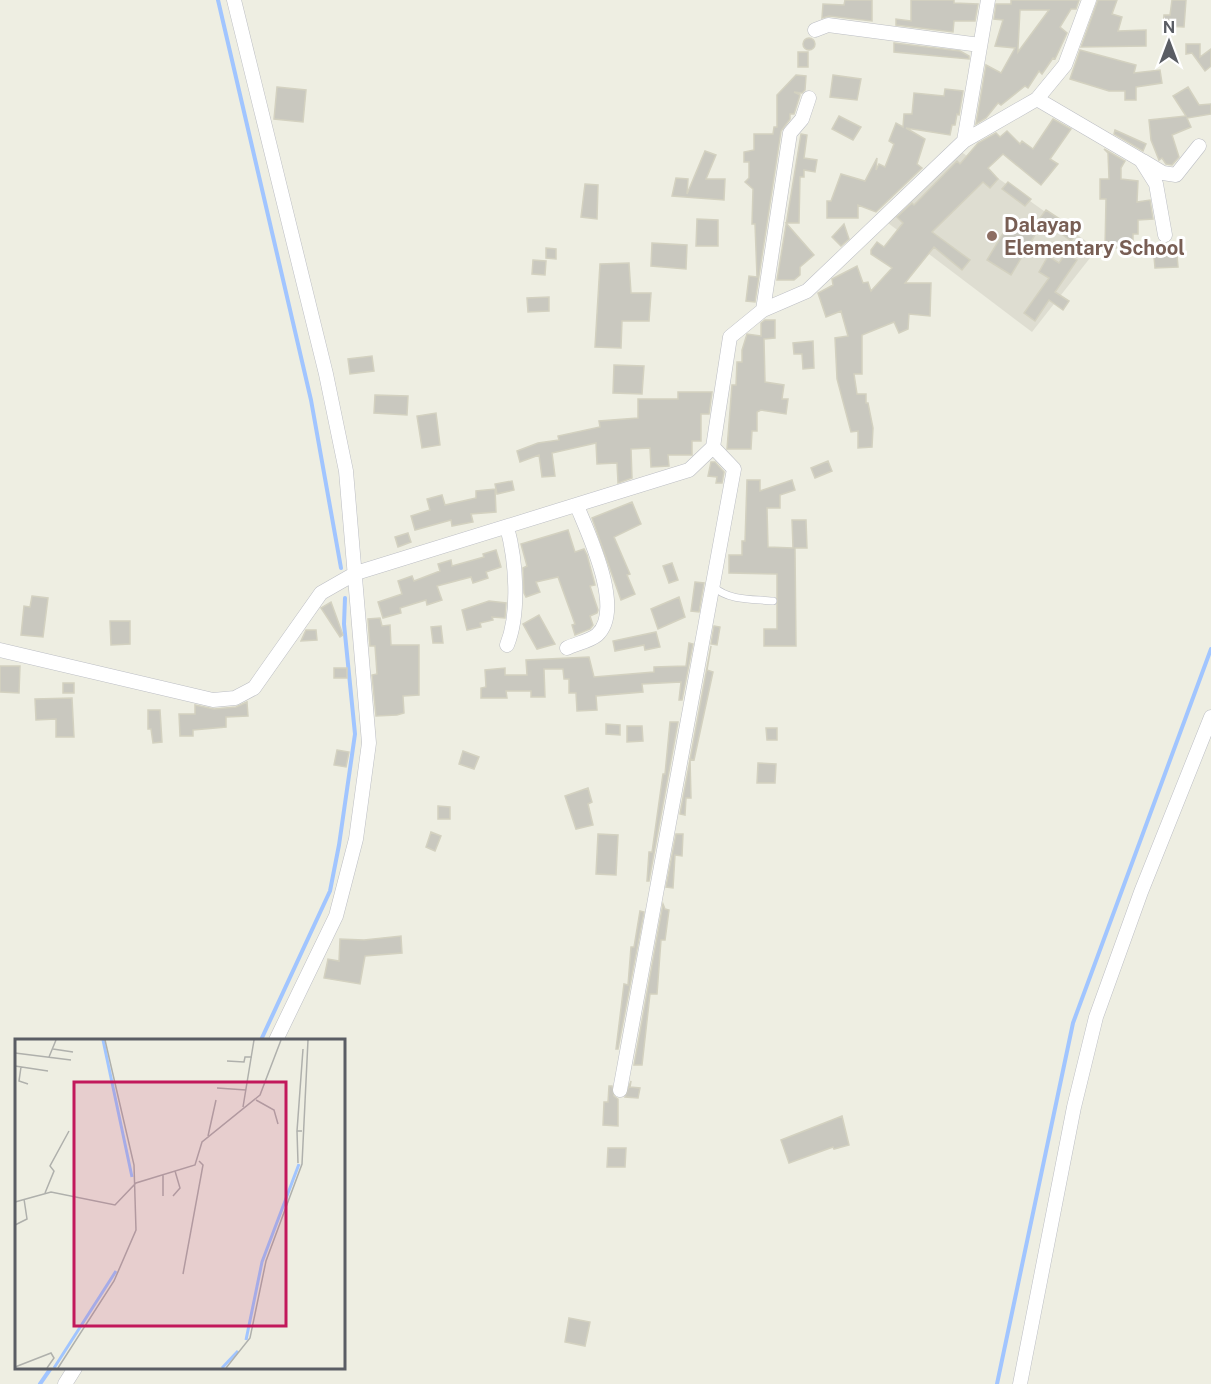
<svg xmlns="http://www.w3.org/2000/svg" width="1211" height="1384" font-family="'Public Sans',sans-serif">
<rect width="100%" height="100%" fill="#eeeee2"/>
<path fill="#deddd1" d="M960,151L1097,249L1032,332L888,223Z"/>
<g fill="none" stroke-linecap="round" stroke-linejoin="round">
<path stroke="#a1c5ff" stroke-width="4" d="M218,0L311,400L341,568
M261,1040L330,891L339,845L355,734L344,624L345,598
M40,1384L51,1368
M997,1384L1073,1023L1211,649"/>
</g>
<path fill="#c9c8bf" stroke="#d3d1c0" stroke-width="1.5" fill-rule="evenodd" d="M845,0H872V21L829,16L822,18L823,4L844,5Z
M911,0H954V3L978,4L975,21H954L953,32L896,25V19L911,21Z
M1011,0H1079L1076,9H1071L1060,27L1067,33L1055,59L1053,58L1042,74L1039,71L1028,88L1025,86L1001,105L998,103L986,118L976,124L986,65L1001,73L1015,48L995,46L1003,20L994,19L996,4H1011ZM1020,10H1049L1018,52V48Z
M1098,0H1117L1112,14L1122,17L1118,31L1146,30V46L1081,47Z
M1172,0H1186L1184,27L1163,26L1164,15H1170Z
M803 44a6 6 0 1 1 12 0a6 6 0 1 1-12 0Z
M894,43L960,51L969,56V59L894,52Z
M1186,44H1200V57L1211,49V66L1205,71L1192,53L1186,54Z
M1080,50L1136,65L1134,73L1160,70L1162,83L1136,87V100H1125V91H1109L1070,79Z
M798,52H808V67H798Z
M796,75L806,76L805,90L802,93L794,92L800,95L794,114H790V119L781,131L755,302L746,301L749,276L757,277L755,224H752L753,189L745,182L749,178V162H744V152L754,150V134H773L774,127H777V95Z
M833,75L861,79L857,100L830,97Z
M277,87L306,90L303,122L274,119Z
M1188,87L1199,105L1211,104V114L1187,118L1191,127L1172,135L1179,157L1172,165L1166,164L1162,158L1159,160L1151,140L1149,120L1186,116L1173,96Z
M945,89L963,91L959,115L957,114L955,125H952L950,135L906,128L925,139L917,164L922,168L876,212L858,205V218H827V201H831L841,174L865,181L877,158L876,170L879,164L885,167L894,144L889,141L896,123L903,127L904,114H912L914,93L944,96Z
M839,116L861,127L853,140L832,129Z
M1053,119L1071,129L1050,159L1058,164L1041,185L1003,154L988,168L998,179L990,188L983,182L932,232L970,260L962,270L934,247L905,283H931L930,316L909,314L908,329L899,333L894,322L862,335V374H854L857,394H866V403H868L873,428L872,447L858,448V431L851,432L837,379L835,338L848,336L841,311L826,317L818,293L833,285L832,279L857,266L863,283L868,282L871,291L892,268L871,254V250L877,242L884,247L903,223L897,217L912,203L914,205L957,161L960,164L978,143L996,133L1000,137L1007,131L1020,144L1022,141L1033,149Z
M1115,130L1146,144L1143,151L1114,134Z
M801,134L807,135L804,158L817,160L815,172L804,170V177H800L799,223H786L814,255L800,267V275L794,280H777Z
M1104,149L1125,161L1121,168V179L1138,181L1137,202L1150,200L1153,219L1138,220V234H1133V242L1116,244V248H1105L1106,199H1100V179H1109L1108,153Z
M705,151L716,155L706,179H725L724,200L672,196L676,178L688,179L687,194Z
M1008,182L1031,199L1025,206L1002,189Z
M585,184L598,185L597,219L581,217Z
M1046,210L1078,231L1071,241L1040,218Z
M697,219L718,220V246H696Z
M1011,220L1035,235L1011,275L987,260Z
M844,224L849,239L841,246L832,237Z
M652,243L687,245L686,269L651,266Z
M1176,243L1178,267L1155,268L1153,245Z
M546,248L556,249V259L546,258Z
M1066,253L1077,260L1055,292L1069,301L1063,310L1049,300L1035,321L1024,313L1049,278L1039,272L1048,256L1059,263Z
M533,260L546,261L545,275L532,274Z
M629,263L631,293H651L649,321H622L621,348L595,347L600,264Z
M549,297V311L528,312L527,298Z
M765,320H775V338L764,339L765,382L784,385L782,399H788L786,414L761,410L757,412V431H752L751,449H727L732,385H736L737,362H742V350L747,334L761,336V323Z
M813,341L814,368L803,369L802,354H794L793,343Z
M372,356L374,371L350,374L348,359Z
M614,365L644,366L642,394L613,393Z
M678,392H712L709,414H701V441H692V455H668L669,466L651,467L650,448L631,449L632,478L618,483L617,463L597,464L596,443L552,453L555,476L542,477L539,455L520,462L517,451L538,443L559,440L558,436L600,427L599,421L638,418V399H678Z
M375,395L408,396L407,415L374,413Z
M436,413L440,445L422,448L417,416Z
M828,461L832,471L815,478L811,468Z
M711,462H715L724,472L722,483H716L717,477L708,476Z
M747,480H760V491L792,480L795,490L780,495V508H767L768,547L793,548L792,520H806L807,548H795L796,646H764V629H777V574L729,573V555H742V541H745Z
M512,481L514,490L497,494L495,484Z
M495,489L496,512L471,514L473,522L452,526L451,520L415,530L411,516L430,510L427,499L442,495L445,505L476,498V491Z
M632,502L641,524L614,537L630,574L627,575L635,594L621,600L592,518Z
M568,530L575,552L584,549L587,555L595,585L590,586L598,610L597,613L590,616L593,625L590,629L575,635L572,625L575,624L558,577L536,582L540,592L526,597L524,593L523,568L527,566L521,544Z
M408,533L411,542L398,547L395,537Z
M496,550L501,567L486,572L488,578L473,583L471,577L437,586L442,600L427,605L426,600L400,608L401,613L383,618L378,602L402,594L398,581L412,576L414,581L440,571L438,564L451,560L452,566L484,557L483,554Z
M672,563L678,580L669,583L663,566Z
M695,582L704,583L699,612L691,611Z
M32,596L48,598L43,637L21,635L24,606L30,607Z
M679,597L685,617L658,629L651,609Z
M489,601L506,603L505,618L492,617L493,620L480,623L481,627L467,630L462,610Z
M331,602L343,635L340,637L321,608Z
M539,615L555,644L537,649L523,624Z
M380,618L382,626L390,625L391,645H419V695L403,696L404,713L397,715L376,716L372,675L377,674L375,646H370L368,619Z
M110,621H130V644L111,645Z
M441,626L443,643H433L431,627Z
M714,626L720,627L717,645L711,644Z
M306,630H316L317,640L301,641Z
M656,632L660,647L645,650L644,645L615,651L613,641Z
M689,643L693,644L682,700H679L681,682L642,684L643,692L596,696L597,710L577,711L576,693H569V679H564L563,669H544L545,697H531V691H506L507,698H481V688L486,687L485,670L505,668V675H527L526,660L589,657L594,677L654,672V667L686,666Z
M711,646L707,670L713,672L694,760L690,759L691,798H686L685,815L680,814Z
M0,666H20L19,693L0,692Z
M334,668H347V678H334Z
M63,683H74V693H63Z
M72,698L74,737H56V719L36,720L35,699Z
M247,702L248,716L226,717V727L193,730V736H180L179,714H195V705L214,709L236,707Z
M148,710H160L162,742L153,743L151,729H148Z
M670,722H678L649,881H647L649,852H652L663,774H665Z
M606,724L620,725V735L606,734Z
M627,726H642L643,741L627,742Z
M766,728H777V740H767Z
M337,750L349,752L346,767L334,765Z
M463,751L479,757L474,769L459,764Z
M758,763L776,764L775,783H757Z
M588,788L592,802L588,804L593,825L576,829L565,796Z
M438,806L450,807V819H438Z
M431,832L441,836L435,851L426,847Z
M598,834L618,835L616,875L596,874Z
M676,834H683L682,856L675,855L673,888L666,887Z
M663,904L665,909L669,910L665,940H661L657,994H650L642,1065H634Z
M640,911L644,912L618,1049H616L624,984L628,985L631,947H634Z
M401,936L402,953L365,956L360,984L324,978L328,959L339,961L340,939L364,940Z
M631,1081L630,1087L640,1088L638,1098L625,1097Z
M609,1086H612L614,1096L618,1099V1126L603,1125L604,1102H608Z
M842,1116L849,1145L834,1149L833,1147L789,1163L781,1140Z
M608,1148H626L625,1167H607Z
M569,1318L590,1322L585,1346L565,1342Z"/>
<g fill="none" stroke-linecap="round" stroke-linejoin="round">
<g stroke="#bcbec4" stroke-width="8">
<path id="lane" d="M714,587C729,601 753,599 773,601"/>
</g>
<g stroke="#bcbec4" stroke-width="15">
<path id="street" d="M234,0L326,374L346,471L369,743L356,839L336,916L276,1040
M815,30L828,25L980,45
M1037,99L1141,160L1156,184L1165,235
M964,141L988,0
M1143,161L1163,173L1176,175L1199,146
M763,310L790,133L802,119L809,98
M507,527C516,560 520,613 507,645
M567,648C575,644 590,641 597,635C625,610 588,533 577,506
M0,650L213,700L235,698L254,688L321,593L356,573L689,470L713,447L730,337L763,310L807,291L964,141L1037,99L1065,65L1089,0
M620,1090L734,469L713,447
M65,1384L75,1368
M1020,1384L1074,1107L1096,1017L1141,892L1211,717"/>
</g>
<use href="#lane" stroke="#fff" stroke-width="7"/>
<use href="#street" stroke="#fff" stroke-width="14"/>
</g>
<circle fill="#8d6e63" stroke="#fff" stroke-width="2" cx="992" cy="236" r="6"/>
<g text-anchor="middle" stroke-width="6" stroke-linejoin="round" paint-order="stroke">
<g font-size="20" font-weight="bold" fill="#785e54" stroke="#fff" text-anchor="start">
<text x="1004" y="232">Dalayap<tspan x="1004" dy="23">Elementary School</tspan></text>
</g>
</g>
<g transform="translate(15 1039)">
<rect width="330" height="330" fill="#eeeee2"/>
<path fill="none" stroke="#a1c5ff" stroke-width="3" d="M88,1L117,138M231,301L247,223L284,125M39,329L101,232M207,329L223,312"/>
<path fill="none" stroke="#afb0ac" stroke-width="1.5" d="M38,10L58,13M0,14L56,21M34,18L41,1M212,22L229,23L230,18H237M0,27L33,32M6,28L4,42L13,45M202,49L231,51M241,61L259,71L263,85M228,68L239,1M282,92L283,124M287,92H282L288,10M193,97L201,61M148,136V157M30,154L39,132L35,127L54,92M158,157L165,149L160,132M0,163L36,153L100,166L121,144L180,126L187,103L245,56L266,1M0,186L12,180L9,160M168,235L188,126L184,122M0,328L36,314L39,319L32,329M43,329L99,242L121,191L119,126L90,1M211,329L235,299L251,222L287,125L293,1"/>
<path fill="#c2185b" fill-opacity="0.15" stroke="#c2185b" stroke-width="3" d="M59,43H271V287H59Z"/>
<rect width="330" height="330" fill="none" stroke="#5a5d64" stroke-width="3"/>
</g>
<g transform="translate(1169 42)" stroke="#ffffff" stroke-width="4.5" paint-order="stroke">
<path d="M0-4.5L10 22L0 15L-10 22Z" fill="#5a5d64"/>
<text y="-9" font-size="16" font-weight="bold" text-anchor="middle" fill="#5a5d64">N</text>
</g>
</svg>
